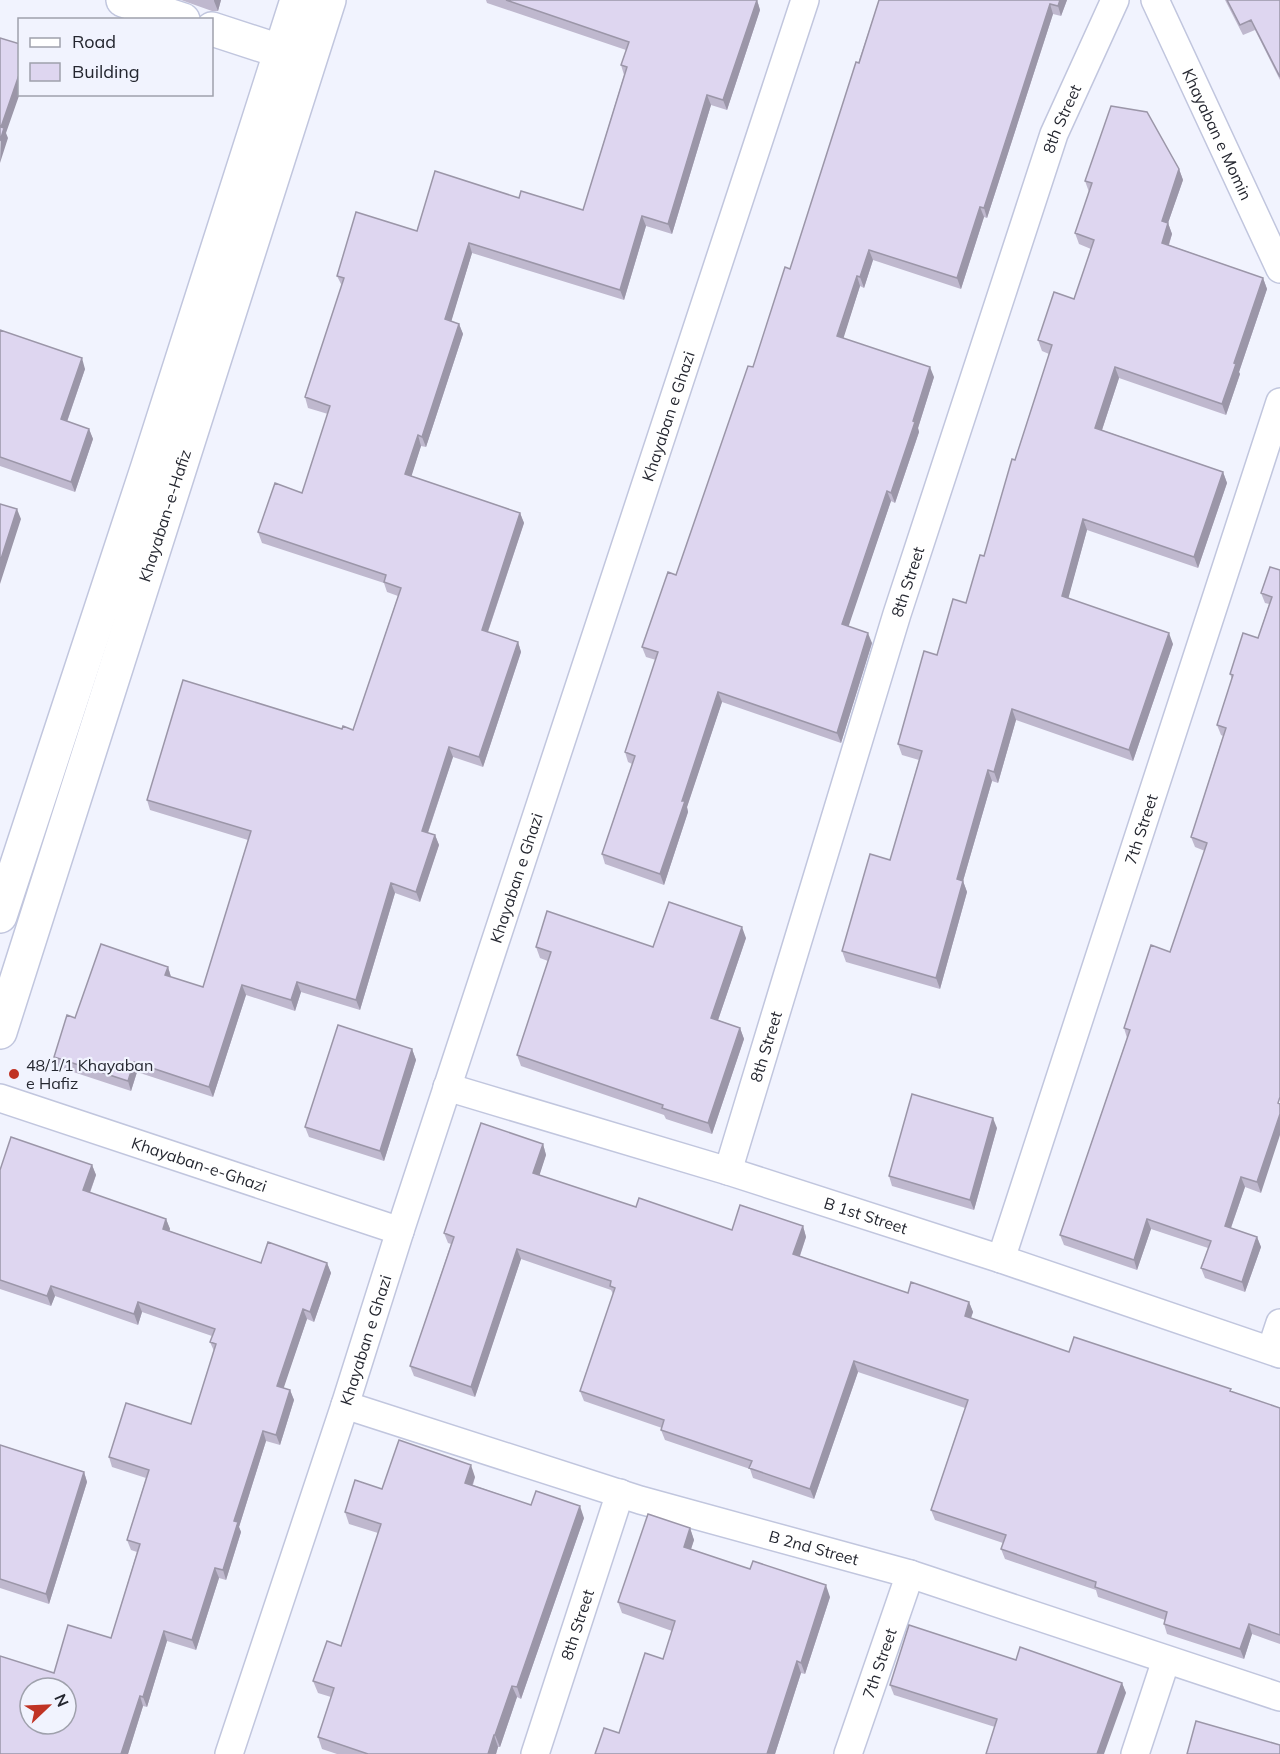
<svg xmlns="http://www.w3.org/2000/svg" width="1280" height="1754" font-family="Mulish,sans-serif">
<rect width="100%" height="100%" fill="#f1f3fe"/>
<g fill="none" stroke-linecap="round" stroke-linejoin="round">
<g stroke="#c1c6de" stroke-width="30">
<g id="minor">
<path id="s1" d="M1155,0L1280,269"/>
<path id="s2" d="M447,1087L728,1171L1001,1259L1280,1354"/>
<path id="s3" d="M0,1098L400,1231"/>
<path id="s4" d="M728,1171L897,614L1054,134L1115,0"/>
<path id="s5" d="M1001,1259L1280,402"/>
<path d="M1271,1350L1280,1323"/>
<path id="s6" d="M345,1405L640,1500L910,1574L1280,1697"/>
<path id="s7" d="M229,1754L345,1405L400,1231L805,0"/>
<path id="s8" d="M535,1754L620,1493"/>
<path id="s9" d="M848,1754L910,1574"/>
<path d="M1135,1754L1166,1660"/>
</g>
</g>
<g stroke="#c1c6de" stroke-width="36">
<g id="major">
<path d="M123,0L183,20"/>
<path d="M212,29L301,58"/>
<path d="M0,916L148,466L297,0"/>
<path id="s10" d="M0,1032L329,0"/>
</g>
</g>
<use href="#minor" stroke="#fff" stroke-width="27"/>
<use href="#major" stroke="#fff" stroke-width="33"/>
</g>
<path fill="#bfb8ce" d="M181,0H221L218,11H212Z
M486,0H757L760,10L727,110L711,105L672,234L646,226L624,300L472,253L451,321L459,324L463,334L426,447L421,446L411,476L520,513L524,523L488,632L518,642L521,652L483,767L453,757L428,833L435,835L439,845L420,902L395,893L360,1010L301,992L295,1011L246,995L213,1097L137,1072L131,1091L58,1067L54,1057L75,1018L168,967L171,977L203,987L248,840L150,810L147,800L342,729L353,730L398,596L387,592L384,583L262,543L258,532L302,493L328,414L308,408L305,397L342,286L337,276L417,231L519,198L583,210L624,75L621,65L626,50L487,3Z
M879,0H1067L1061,16L1053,14L987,218L984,217L961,289L873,260L864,288L860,286L843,338L934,377L918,428L919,432L895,503L891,501L848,626L872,643L841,743L722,702L687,807L688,812L664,885L605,864L602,854L632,764L628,762L625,752L656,660L646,657L642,647L676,575L790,269Z
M1225,0H1280V80L1255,30L1243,35Z
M1179,169L1183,180L1168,223L1172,234L1169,245L1263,278L1267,289L1239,372L1240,374L1226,415L1119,378L1102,430L1223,472L1227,483L1198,568L1087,530L1068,598L1173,644L1133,761L1016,720L998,783L992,781L963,881L967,892L940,989L846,962L842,951L890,860L919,760L902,755L898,744L937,655L966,603L984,556L1049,354L1042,351L1038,340L1074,299L1091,249L1079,244L1075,233L1089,192L1085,181Z
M0,330L85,369L67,422L89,429L93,439L75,492L0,466Z
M1280,570L1261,1193L1245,1187L1231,1228L1257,1237L1261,1247L1245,1292L1205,1278L1201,1268L1208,1248L1151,1229L1137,1270L1064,1245L1060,1235L1127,1038L1124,1028L1170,952L1205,851L1195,847L1191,837L1223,736L1221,735L1217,725L1232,679L1230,674L1258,638L1269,604L1265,603L1261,593Z
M746,938L718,1020L740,1028L744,1039L712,1134L666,1119L664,1115L521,1066L517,1055L548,961L540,958L536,947H653Z
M412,1049L416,1060L384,1161L309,1137L305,1127Z
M997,1128L974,1210L892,1186L889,1176Z
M543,1144L546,1155L539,1175L636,1207L732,1230L803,1226L806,1237L800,1256L908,1293L969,1302L973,1312L971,1318L1069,1352L1232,1392L1280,1408V1644L1252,1634L1244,1659L1167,1634L1164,1624L1165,1620L1098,1597L1096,1590L1005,1559L1001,1549L1003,1543L935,1520L931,1510L965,1408L858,1372L814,1499L753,1478L750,1469L665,1440L661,1430L662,1428L584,1401L580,1391L613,1294L611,1290L521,1259L475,1397L414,1376L410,1366L451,1244L448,1243L444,1233Z
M92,1165L96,1175L90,1193L166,1219L170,1229L169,1231L261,1263H327L331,1273L314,1322L307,1319L283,1388L290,1390L294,1400L280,1445L266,1441L239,1527L241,1532L226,1580L219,1578L196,1650L167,1641L147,1707L143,1706L128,1754H0L54,1673L111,1638L137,1552L131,1550L127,1540L146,1478L112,1467L109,1457L191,1424L214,1351L210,1342L212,1336L142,1312L138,1325L55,1296L51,1306L0,1289V1170Z
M0,1445L84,1472L87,1482L49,1604L0,1588Z
M475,1477L473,1485L531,1505L584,1518L521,1699L517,1697L500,1747H498L496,1754H337L322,1749L318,1737L331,1697L318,1693L313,1681L341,1646L378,1533L349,1524L345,1512L382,1489Z
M690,1528L694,1540L691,1549L830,1597L805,1674L801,1673L775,1754H595L619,1733L663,1659L672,1631L622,1613L618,1602Z
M1016,1660L1122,1683L1126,1693L995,1727L894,1695L890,1685Z"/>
<path fill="#9b96a8" d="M214,0H221L218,11L214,1Z
M757,0L760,10L727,110L723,100Z
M1060,0H1067L1061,16L1058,6Z
M1050,4L1053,14L987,218L984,208Z
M20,72V93L6,133L8,138L0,163L1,127Z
M707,95L711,105L672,234L668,224Z
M1179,169L1183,180L1168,223L1172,234L1166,253L1162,243V221Z
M980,207L984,217L961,289L957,278Z
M642,216L646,226L624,300L620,290Z
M469,243L472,253L449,329L445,319Z
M869,250L873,260L864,288L860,277Z
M857,276L860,286L841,346L837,336Z
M1263,278L1267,289L1239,372L1240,374L1226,415L1222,404L1234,363Z
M459,324L463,334L426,447L422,437Z
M82,358L85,369L64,430L61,419Z
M930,367L934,377L918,428L919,432L895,503L891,493Z
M1115,367L1119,378L1099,439L1095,428Z
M89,429L93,439L75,492L71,482Z
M418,435L421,446L409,484L405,474Z
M1223,472L1227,483L1198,568L1194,557Z
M887,491L891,501L846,634L842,624Z
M17,509L21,519L0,584V562Z
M520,513L524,523L485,640L482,630Z
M1083,519L1087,530L1066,607L1062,596Z
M868,633L872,643L841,743L837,733Z
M1169,633L1173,644L1133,761L1129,750Z
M518,642L521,652L483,767L479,757Z
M718,692L722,702L687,807L688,812L664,885L660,874L682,801Z
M1012,709L1016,720L998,783L994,772Z
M449,747L453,757L425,841L422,831Z
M988,770L992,781L963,881L967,892L940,989L936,978L957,879Z
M435,835L439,845L420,902L416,892Z
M391,883L395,893L360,1010L356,1000Z
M742,927L746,938L715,1029L711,1018Z
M168,967L171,977L165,975Z
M297,982L301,992L295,1011L291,1000Z
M242,985L246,995L213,1097L209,1087Z
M740,1028L744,1039L712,1134L708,1123Z
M412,1049L416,1060L384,1161L380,1151Z
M134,1062L137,1072L131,1091L128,1081Z
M1280,1114V1135L1261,1193L1257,1182Z
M993,1118L997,1128L974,1210L970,1200Z
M543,1144L546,1155L537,1183L533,1173Z
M92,1165L96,1175L87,1200L83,1190Z
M1241,1177L1245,1187L1228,1236L1225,1226Z
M166,1219L170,1229L167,1239L163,1229Z
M1147,1219L1151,1229L1137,1270L1134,1260Z
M803,1226L806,1237L797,1264L793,1254Z
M1257,1237L1261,1247L1245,1292L1242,1282Z
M517,1249L521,1259L475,1397L471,1387Z
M327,1263L331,1273L314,1322L310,1312Z
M51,1286L55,1296L51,1306L47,1296Z
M138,1302L142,1312L138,1325L134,1314Z
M969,1302L973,1312L968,1326L965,1316Z
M303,1309L307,1319L281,1396L277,1386Z
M854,1361L858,1372L814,1499L810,1489Z
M290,1390L294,1400L280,1445L276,1435Z
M263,1431L266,1441L239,1527L241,1532L226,1580L223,1570L234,1521Z
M471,1465L475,1477L469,1494L465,1483Z
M84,1472L87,1482L49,1604L46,1594Z
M580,1506L584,1518L521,1699L517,1687Z
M690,1528L694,1540L688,1558L684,1547Z
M215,1568L219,1578L196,1650L192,1640Z
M826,1585L830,1597L805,1674L801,1663Z
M1249,1624L1252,1634L1244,1659L1240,1649Z
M164,1631L167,1641L147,1707L143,1697Z
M797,1661L801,1673L775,1754H767Z
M1122,1683L1126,1693L1104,1754H1097Z
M512,1686L517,1697L500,1747L495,1735Z
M140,1696L143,1706L128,1754H121Z
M494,1735L498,1747L496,1754H488Z"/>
<path fill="#ded6f0" stroke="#9b96a8" stroke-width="1.5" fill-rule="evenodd" d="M506,0H757L723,100L707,95L668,224L642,216L620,290L469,243L445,319L459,324L422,437L418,435L405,474L520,513L482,630L518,642L479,757L449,747L422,831L435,835L416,892L391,883L356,1000L297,982L291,1000L242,985L209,1087L134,1062L128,1081L54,1057L67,1015L75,1018L101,944L168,967L165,975L203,987L251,831L147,800L183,680L342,729L343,726L353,730L401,588L384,582L386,575L258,532L275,483L302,493L330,406L305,397L344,278L337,276L356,212L417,231L435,171L519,198L521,191L583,210L627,67L621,65L629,42Z
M879,0H1060L1058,6L1050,4L984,208L980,207L957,278L869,250L860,277L857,276L837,336L930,367L913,421L915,422L891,493L887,491L842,624L868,633L837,733L718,692L682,801H685L660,874L602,854L635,756L625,752L658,652L642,647L668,572L676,575L748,366L753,367L785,267L790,269L856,62L859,63Z
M1227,0H1280V77L1251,20L1240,25Z
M0,38L20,44V72L1,127L4,128L0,141Z
M1111,106L1147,112L1179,169L1162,221L1168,223L1162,243L1263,278L1234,363L1236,364L1222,404L1115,367L1095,428L1223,472L1194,557L1083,519L1062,596L1169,633L1129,750L1012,709L994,772L988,770L957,879L963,881L936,978L842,951L870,854L890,860L922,751L898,744L924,651L937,655L953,599L966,603L980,555L984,556L1012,459L1015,460L1052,345L1038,340L1054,292L1074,299L1094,240L1075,233L1092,183L1085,181Z
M0,330L82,358L61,419L89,429L71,482L0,457Z
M0,504L17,509L0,562Z
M1270,567L1280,570V1097L1278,1103L1280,1104V1114L1257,1182L1241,1177L1225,1226L1257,1237L1242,1282L1201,1268L1211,1241L1147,1219L1134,1260L1060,1235L1130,1030L1124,1028L1151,945L1170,952L1207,843L1191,837L1226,728L1217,725L1233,675L1230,674L1243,633L1258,638L1272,597L1261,593Z
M669,902L742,927L711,1018L740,1028L708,1123L662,1108L663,1105L517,1055L551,952L536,947L547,911L653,947Z
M338,1025L412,1049L380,1151L305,1127Z
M912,1094L993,1118L970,1200L889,1176Z
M481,1123L543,1144L533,1173L636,1207L639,1198L732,1230L740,1205L803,1226L793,1254L908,1293L911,1282L969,1302L965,1316L1069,1352L1074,1337L1231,1389L1230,1391L1280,1408V1635L1249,1624L1240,1649L1164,1624L1167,1612L1095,1587L1096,1582L1001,1549L1006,1535L931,1510L968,1400L854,1361L810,1489L749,1468L752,1461L661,1430L664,1420L580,1391L615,1288L610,1286L611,1281L517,1249L471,1387L410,1366L454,1237L444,1233Z
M11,1137L92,1165L83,1190L166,1219L163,1229L261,1263L268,1242L327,1263L310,1312L303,1309L277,1386L290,1390L276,1435L263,1431L234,1521L238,1522L223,1570L215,1568L192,1640L164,1631L143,1697L140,1696L121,1754H0V1656L54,1673L68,1625L111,1638L140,1544L127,1540L149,1470L109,1457L126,1403L191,1424L216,1344L210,1342L215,1329L138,1302L134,1314L51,1286L47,1296L0,1280V1170ZM30,1688H66V1724H30Z
M399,1440L471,1465L465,1483L531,1505L536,1491L580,1506L517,1687L512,1686L495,1735H494L488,1754H368L318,1737L334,1688L313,1681L327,1641L341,1646L381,1524L345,1512L355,1480L382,1489Z
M0,1445L84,1472L46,1594L0,1579Z
M648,1514L690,1528L684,1547L750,1569L753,1561L826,1585L801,1663L797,1661L767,1754H595L604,1728L619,1733L645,1653L663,1659L675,1621L618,1602Z
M909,1625L1016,1660L1020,1647L1122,1683L1097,1754H986L997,1719L890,1685Z
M1196,1721L1280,1745V1754H1187Z"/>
<circle fill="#c03324" stroke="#f1f3fe" stroke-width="2" cx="14" cy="1074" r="6"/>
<g text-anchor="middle" stroke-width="4.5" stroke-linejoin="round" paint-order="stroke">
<g font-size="16" fill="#252730" stroke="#f1f3fe">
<text dy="6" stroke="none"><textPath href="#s4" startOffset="1104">8th Street</textPath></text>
<text dy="6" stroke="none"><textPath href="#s1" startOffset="148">Khayaban e Momin</textPath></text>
<text dy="6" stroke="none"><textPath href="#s7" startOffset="1408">Khayaban e Ghazi</textPath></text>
<text dy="6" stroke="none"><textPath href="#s10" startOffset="542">Khayaban-e-Hafiz</textPath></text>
<text dy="6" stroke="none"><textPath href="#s4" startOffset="616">8th Street</textPath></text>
<text dy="6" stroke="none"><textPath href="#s5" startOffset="452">7th Street</textPath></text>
<text dy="6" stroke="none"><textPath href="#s7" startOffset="922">Khayaban e Ghazi</textPath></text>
<text dy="6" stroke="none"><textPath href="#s4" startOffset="130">8th Street</textPath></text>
<text dy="6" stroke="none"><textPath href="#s3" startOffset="210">Khayaban-e-Ghazi</textPath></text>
<text dy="6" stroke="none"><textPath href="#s2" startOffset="438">B 1st Street</textPath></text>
<text dy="6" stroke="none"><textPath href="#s7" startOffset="436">Khayaban e Ghazi</textPath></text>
<text dy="6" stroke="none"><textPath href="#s6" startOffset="490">B 2nd Street</textPath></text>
<text dy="6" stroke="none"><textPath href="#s8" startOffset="136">8th Street</textPath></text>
<text dy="6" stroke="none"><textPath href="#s9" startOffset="96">7th Street</textPath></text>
</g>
<g font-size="16" fill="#252730" stroke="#f1f3fe" text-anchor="start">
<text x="26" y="1071">48/1/1 Khayaban<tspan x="26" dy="18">e Hafiz</tspan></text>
</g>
</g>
<rect x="18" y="18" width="195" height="78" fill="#f1f3fe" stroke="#9fa1ac" stroke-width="1.5"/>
<rect x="30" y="38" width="30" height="9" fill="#ffffff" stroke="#9fa1ac" stroke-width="1.5"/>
<text x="72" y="48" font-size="18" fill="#252730">Road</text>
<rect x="30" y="63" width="30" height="18" fill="#ded6f0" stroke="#9fa1ac" stroke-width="1.5"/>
<text x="72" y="78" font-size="18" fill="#252730">Building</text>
<g transform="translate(48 1706) rotate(67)"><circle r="28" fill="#f1f3fe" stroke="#9fa1ac" stroke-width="1.5"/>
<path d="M0-4.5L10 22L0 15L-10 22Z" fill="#c03324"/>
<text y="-9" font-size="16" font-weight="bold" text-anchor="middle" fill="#252730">N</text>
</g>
</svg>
